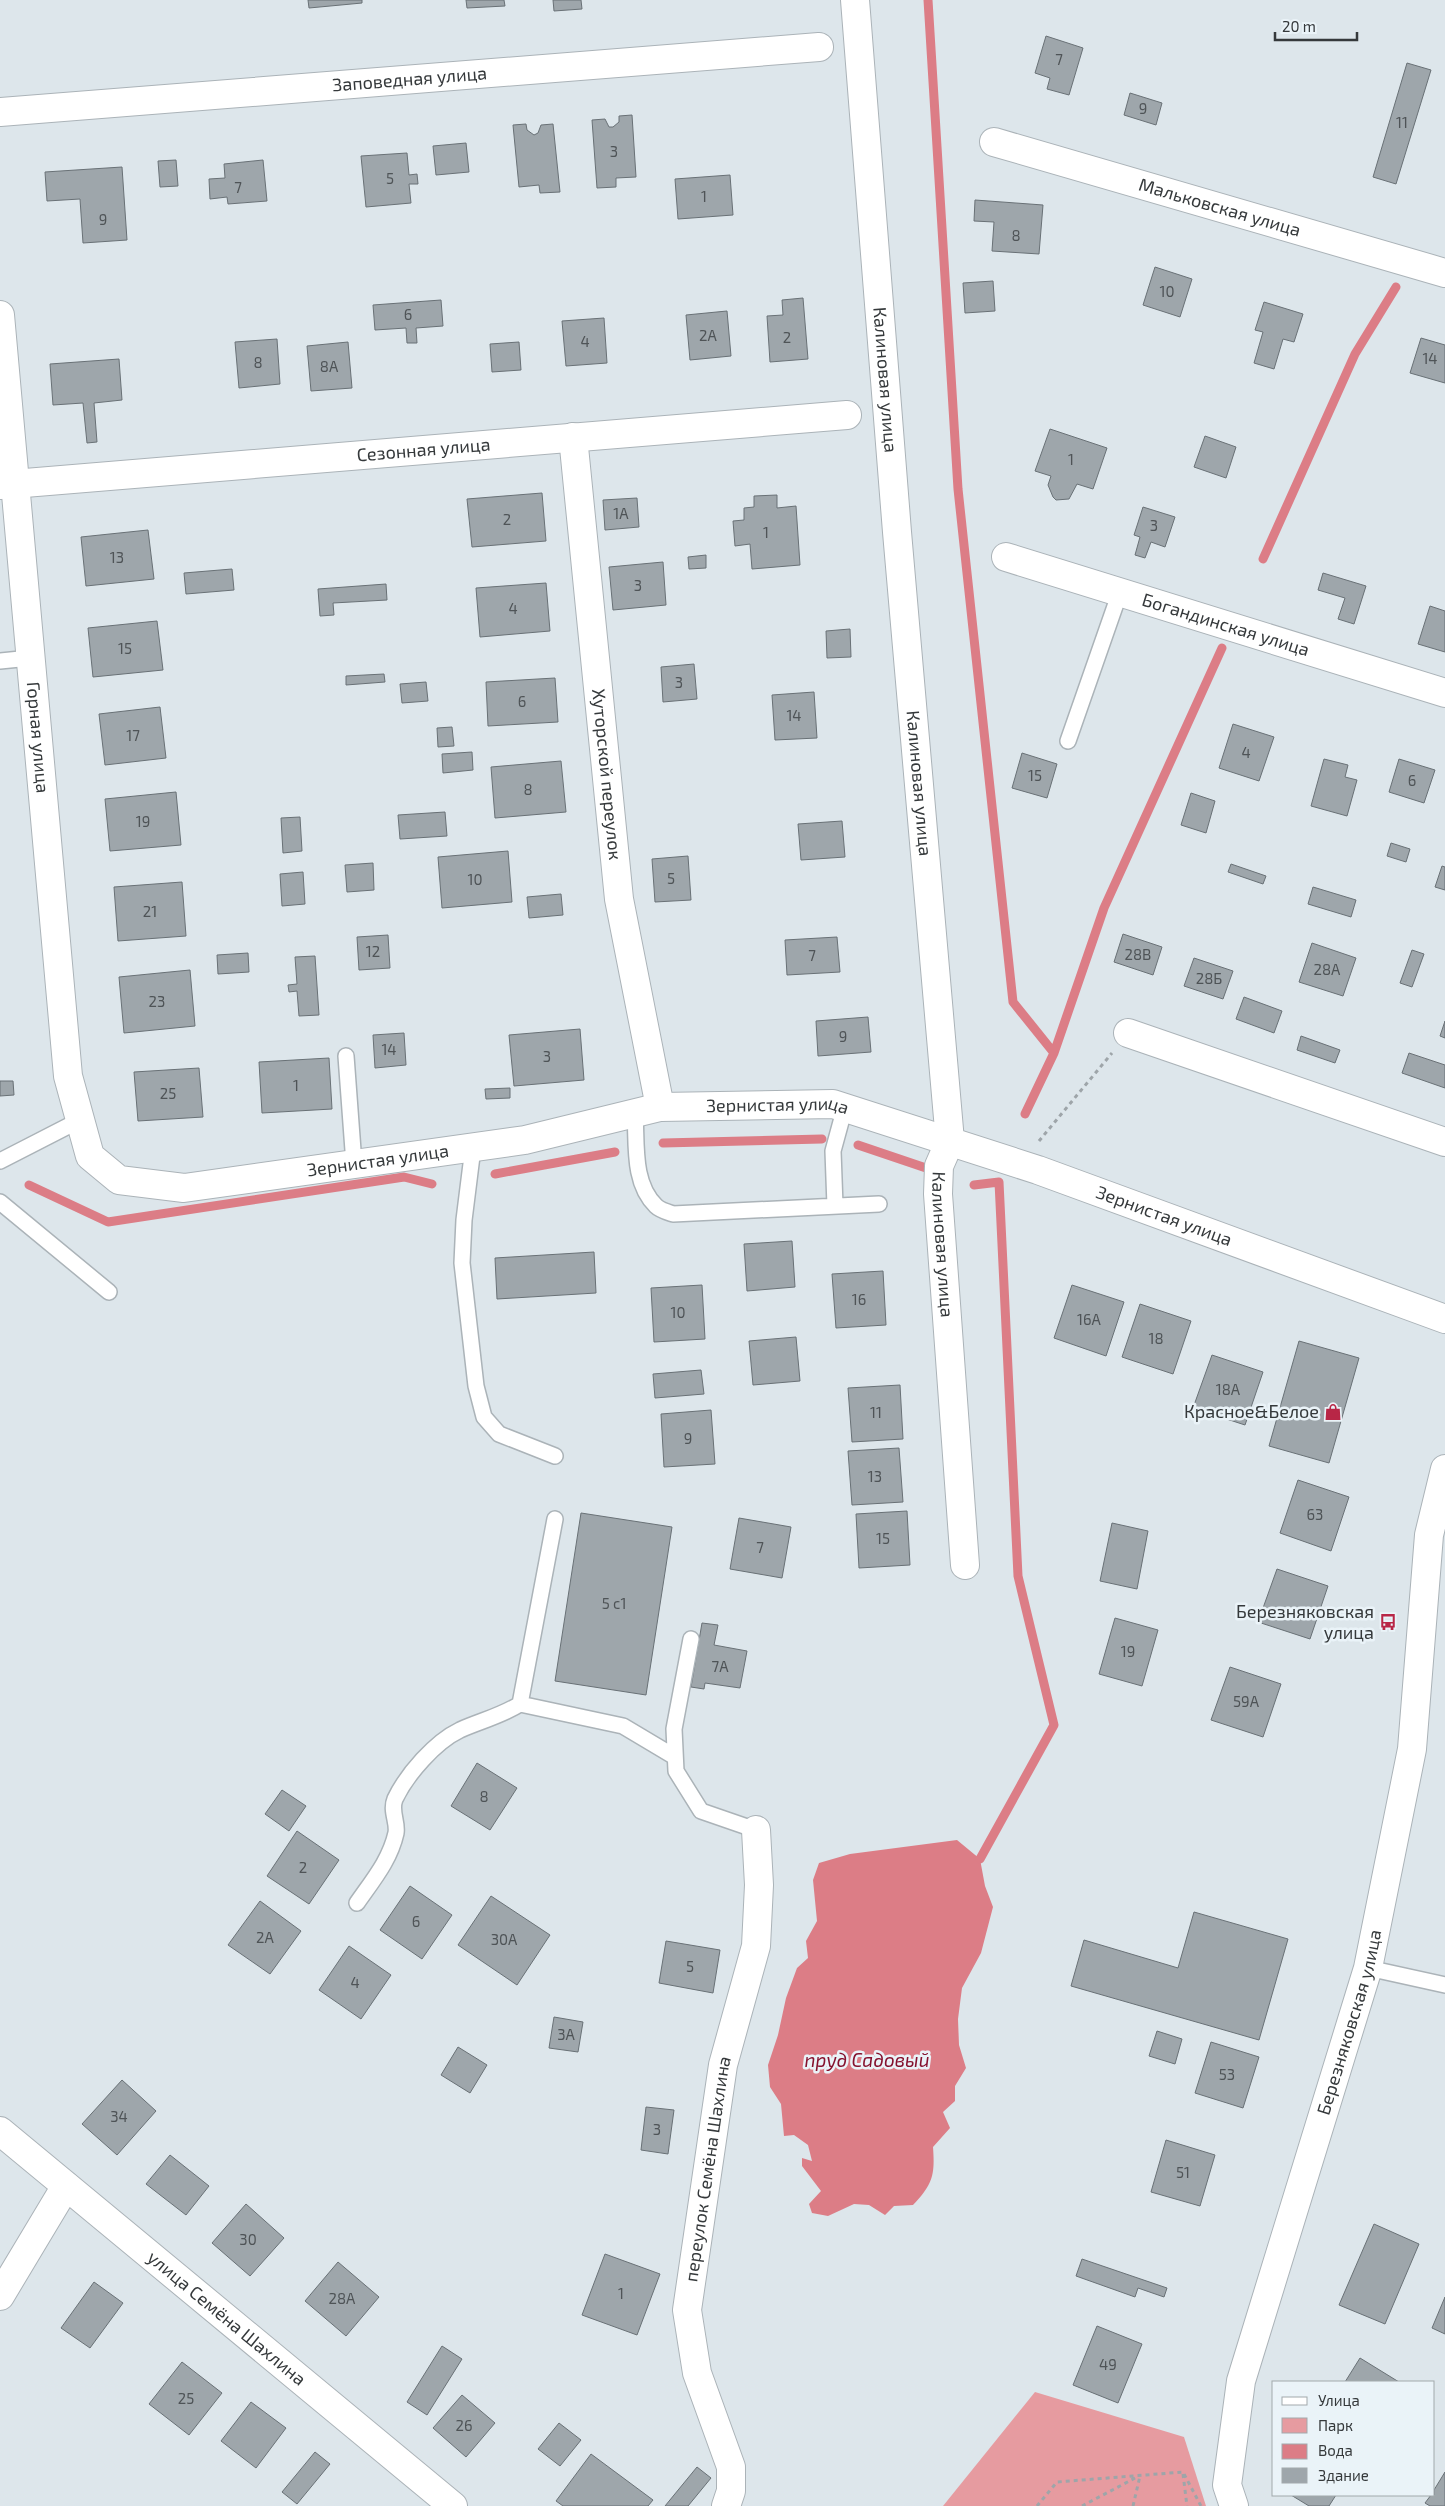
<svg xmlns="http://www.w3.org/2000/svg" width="1445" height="2506" font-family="'Exo 2',sans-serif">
<rect width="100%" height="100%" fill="#dde6eb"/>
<path fill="#e69ba0" d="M1035,2392L1184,2437L1206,2506H943Z"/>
<path fill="#dc7d86" d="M957,1840L980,1859L985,1886L993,1907L981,1953L962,1988L958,2019L959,2045L966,2068L955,2086V2101L943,2112L950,2128L933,2147C935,2175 933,2184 913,2205L894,2206L885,2215L869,2205L854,2204L828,2216L812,2213L809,2204L821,2191L802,2166V2158L812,2161L808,2145L794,2135L784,2136L781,2104L770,2087L768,2065L778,2035L786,1998L797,1968L808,1958L806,1941L817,1921L813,1880L819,1863L850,1854Z"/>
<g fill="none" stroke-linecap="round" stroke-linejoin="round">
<path stroke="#dc7d86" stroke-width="9" d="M928,0L958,489L1013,1002L1054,1053L1025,1114
M1263,559L1355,354L1396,287
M1054,1053L1104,908L1222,648
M663,1143L822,1139
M858,1145L929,1169
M495,1174L615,1152
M29,1185L108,1222L404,1177L432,1184
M974,1185L999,1182L1018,1576L1054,1725L980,1859"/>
</g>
<path fill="#9ea6ab" stroke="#697176" d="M308,0H362V3L309,8Z
M466,0H504L505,6L467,8Z
M553,0H581L582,9L554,11Z
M1046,36L1083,48L1069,95L1047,89L1050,78L1035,73Z
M1407,63L1431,70L1396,184L1373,177Z
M1130,93L1162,103L1156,125L1124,115Z
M632,115L636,177L616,178V187L597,188L592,120L605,119L609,127H613L619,122V116Z
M526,124L527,130L534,135L538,133L541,125L553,124L560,192L540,193L539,185L519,187L513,125Z
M466,143L469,172L436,175L433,146Z
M407,153L409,175L417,174L418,184H409L411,203L366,207L361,156Z
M176,160L178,186L160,187L158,161Z
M263,160L267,201L228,204L227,197L210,199L209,179L225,178L224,164Z
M122,167L127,240L83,243L80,199L47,201L45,172Z
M730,175L733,215L678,219L675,179Z
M975,200L1043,205L1039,254L992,251L994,222L974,221Z
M1155,267L1192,279L1180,317L1143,305Z
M993,281L995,311L965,313L963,283Z
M803,298L808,359L770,362L767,316L783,315L782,300Z
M441,300L443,326L416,328L417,343H407L406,328L375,330L373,305Z
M1264,302L1303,314L1294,342L1283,339L1274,369L1254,363L1263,332L1255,330Z
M727,311L731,356L690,360L686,315Z
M604,318L607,363L566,366L562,321Z
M1421,338L1445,345V383L1410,373Z
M277,339L280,384L239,388L235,342Z
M348,342L352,388L311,391L307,346Z
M519,342L521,370L492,372L490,344Z
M119,359L122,400L94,403L97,442L87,443L83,403L53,405L50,364Z
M1050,429L1107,448L1093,489L1077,484L1069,499L1056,500L1053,497L1048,485L1051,476L1035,471Z
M1205,436L1236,447L1226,478L1194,467Z
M542,493L546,541L472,547L467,499Z
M777,495V508L796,506L800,565L752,569L750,544L735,546L733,521L744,520V508L754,507V496Z
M637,498L639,527L605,530L603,500Z
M1143,507L1175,517L1165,547L1151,542L1145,558L1135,555L1140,537L1134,535Z
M148,530L154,579L86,586L81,537Z
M706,555V568L689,569L688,557Z
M663,562L666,605L613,610L609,567Z
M232,569L234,590L186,594L184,573Z
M1323,573L1366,586L1354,624L1338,619L1345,598L1318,590Z
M546,583L550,631L480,637L476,588Z
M386,584L387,600L333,603L334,615L320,616L318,589Z
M1430,606L1445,611V652L1418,644Z
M157,621L163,670L93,677L88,628Z
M850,629L851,657L827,658L826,631Z
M694,664L697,699L663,702L661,667Z
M384,674L385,682L346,685V676Z
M555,678L558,722L488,726L486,682Z
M426,682L428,701L402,703L400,684Z
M814,692L817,738L775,740L772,695Z
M160,707L166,758L105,765L99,714Z
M1233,724L1274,737L1259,781L1219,768Z
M452,727L454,746L438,747L437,728Z
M472,752L473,770L443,773L442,754Z
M1022,753L1057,764L1047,798L1012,788Z
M1324,759L1348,765L1345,777L1357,780L1347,816L1311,806Z
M1399,759L1435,770L1424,803L1389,792Z
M561,761L566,812L495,818L491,767Z
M176,792L181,845L110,851L105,799Z
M1191,793L1215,801L1206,833L1181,825Z
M445,812L447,836L400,839L398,815Z
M300,817L302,851L283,853L281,818Z
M842,821L845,857L801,860L798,824Z
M1391,843L1410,849L1406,862L1387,856Z
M508,851L512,902L442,908L438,857Z
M688,856L691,900L655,902L652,859Z
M373,863L374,890L347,892L345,865Z
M1231,864L1266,876L1263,884L1228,872Z
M1442,866L1445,867V890L1435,887Z
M303,872L305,904L282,906L280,874Z
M182,882L186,936L118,941L114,887Z
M1313,887L1356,900L1351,917L1308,904Z
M561,894L563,915L529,918L527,897Z
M1123,934L1162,947L1153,975L1114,962Z
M388,935L390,968L359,970L357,937Z
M837,937L840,972L787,975L785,940Z
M1312,943L1356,958L1343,996L1299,982Z
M1412,950L1424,954L1412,987L1400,983Z
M248,953L249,972L218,974L217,955Z
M315,956L319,1015L299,1016L297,991L289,992L288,985L297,984L295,957Z
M1194,958L1233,971L1223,999L1184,986Z
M190,970L195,1026L124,1033L119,977Z
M1244,997L1282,1011L1274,1033L1236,1019Z
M868,1017L871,1052L818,1056L816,1021Z
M1445,1021V1038L1440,1036Z
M580,1029L584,1080L514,1086L509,1035Z
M404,1033L406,1065L375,1068L373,1035Z
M1301,1036L1340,1050L1335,1063L1297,1050Z
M1409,1053L1445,1065V1088L1402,1073Z
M329,1058L332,1109L262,1113L259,1062Z
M199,1068L203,1117L138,1121L134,1072Z
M0,1081H13L14,1095L0,1096Z
M510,1088V1098L486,1099L485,1089Z
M792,1241L795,1287L747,1291L744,1244Z
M594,1252L596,1293L497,1299L495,1258Z
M883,1271L886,1325L836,1328L832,1274Z
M702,1285L705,1339L654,1342L651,1288Z
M1072,1285L1124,1302L1106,1356L1054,1338Z
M1140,1304L1191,1321L1173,1374L1122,1357Z
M796,1337L800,1381L753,1385L749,1341Z
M1299,1341L1359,1358L1329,1463L1269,1446Z
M1212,1355L1263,1372L1245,1425L1193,1408Z
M701,1370L704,1394L655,1398L653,1374Z
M900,1385L903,1439L852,1442L848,1388Z
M711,1410L715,1464L664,1467L661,1414Z
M899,1448L903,1502L852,1505L848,1451Z
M1298,1480L1349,1497L1331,1551L1280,1533Z
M907,1511L910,1565L859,1568L856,1514Z
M581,1513L672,1527L646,1695L555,1681Z
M739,1518L791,1527L782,1578L730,1569Z
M1112,1523L1148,1531L1137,1589L1100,1581Z
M1277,1569L1328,1586L1310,1639L1258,1622Z
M1115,1618L1158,1630L1142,1686L1099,1674Z
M702,1623L718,1625L714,1645L747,1651L740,1688L705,1683L704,1689L691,1687Z
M1230,1667L1281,1684L1263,1737L1211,1720Z
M477,1763L517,1788L490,1830L451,1806Z
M282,1790L306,1806L289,1831L265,1814Z
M297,1831L339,1860L309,1904L267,1876Z
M410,1886L452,1915L422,1959L380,1930Z
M491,1896L550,1935L517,1985L458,1945Z
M260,1901L301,1931L270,1974L228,1945Z
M1194,1912L1288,1939L1259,2040L1071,1986L1084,1940L1178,1968Z
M666,1941L720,1950L713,1993L659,1983Z
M349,1946L391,1975L361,2019L319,1990Z
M554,2017L583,2022L578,2052L549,2048Z
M1157,2031L1182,2039L1175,2064L1149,2056Z
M1211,2042L1259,2057L1243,2108L1195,2093Z
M458,2047L487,2065L470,2093L441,2075Z
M122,2080L156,2111L117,2155L82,2124Z
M646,2107L674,2110L668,2154L641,2150Z
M1166,2140L1215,2155L1200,2206L1151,2192Z
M170,2155L209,2186L186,2215L146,2184Z
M246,2204L284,2238L250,2276L212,2243Z
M1374,2224L1419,2244L1385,2324L1339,2305Z
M605,2254L660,2274L637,2335L582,2315Z
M1082,2259L1167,2288L1164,2297L1138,2288L1135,2297L1076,2276Z
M338,2262L379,2297L346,2336L305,2301Z
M94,2282L123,2303L90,2348L61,2328Z
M1445,2297V2334L1432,2328Z
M1097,2326L1142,2344L1118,2403L1073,2385Z
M442,2346L462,2359L427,2415L407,2402Z
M1360,2358L1399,2382H1345Z
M182,2362L222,2393L189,2435L149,2404Z
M462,2395L495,2423L466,2457L433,2428Z
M251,2402L286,2428L256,2468L221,2441Z
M559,2423L581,2440L560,2466L538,2449Z
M315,2452L330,2464L297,2504L282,2492Z
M591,2454L653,2500L648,2506H563L556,2501Z
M697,2467L711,2478L688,2506H665Z
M1445,2472V2506H1430L1425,2503L1431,2495H1434V2490Z
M1291,2495H1336L1329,2506H1309Z"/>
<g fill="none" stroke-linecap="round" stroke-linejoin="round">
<g stroke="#abb3b8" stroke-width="18">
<path id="service" d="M0,661L30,658
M1068,741L1120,592
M346,1056L354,1164
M635,1113C637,1143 632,1183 656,1206C660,1210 667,1212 673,1214L879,1204
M473,1148L464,1220L462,1263L476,1386L484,1417L499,1434L555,1456
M0,1161L80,1120
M0,1202L109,1292
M835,1206L833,1151L845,1107
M555,1519L520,1704L623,1726L675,1757
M691,1639L674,1729L676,1771L701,1811L756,1830
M357,1903C373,1880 390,1860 396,1833C398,1822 390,1811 395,1799C407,1774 435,1742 460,1730C480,1721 501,1716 520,1704
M1368,1968L1445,1985"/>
</g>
<g stroke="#abb3b8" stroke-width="30">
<g id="minor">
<path id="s1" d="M855,0L897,532L950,1141L939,1166L938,1194L965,1565"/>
<path id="s2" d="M0,112L819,47"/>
<path id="s3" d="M994,142L1445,273"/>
<path id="s4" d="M0,315L68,1076L90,1156L119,1180L184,1188L525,1140L660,1107L833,1104L1038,1170L1445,1319"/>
<path id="s5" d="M573,437L619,899L660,1107"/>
<path id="s6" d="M0,485L847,415"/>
<path id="s7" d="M1006,557L1445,693"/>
<path d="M1128,1033L1445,1142"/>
<path id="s8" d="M0,2131L453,2506"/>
<path d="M0,2296L66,2186"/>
<path id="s9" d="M726,2506L731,2491V2467L697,2373L687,2310L723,2065L756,1946L759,1885L756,1830"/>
</g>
</g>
<g stroke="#abb3b8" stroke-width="30">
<g id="tertiary">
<path id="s10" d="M1234,2506L1227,2485L1241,2381L1368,1968L1412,1749L1429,1535L1445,1469"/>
</g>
</g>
<path stroke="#9ea5a9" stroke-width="3" stroke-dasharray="4 4" stroke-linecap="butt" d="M1039,1141L1112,1053
M1183,2474L1187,2506
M1037,2506L1057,2482L1183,2472L1201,2506
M1082,2506L1137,2477
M1133,2506L1140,2476"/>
<use href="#service" stroke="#fff" stroke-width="15"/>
<use href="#minor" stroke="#fff" stroke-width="28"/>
<use href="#tertiary" stroke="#fff" stroke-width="28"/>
</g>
<defs>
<g id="shop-bare" transform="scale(1.35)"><path d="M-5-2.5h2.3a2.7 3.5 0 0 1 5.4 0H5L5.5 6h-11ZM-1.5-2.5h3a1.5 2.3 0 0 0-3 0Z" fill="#b82646" stroke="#eaf3f8" stroke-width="2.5" paint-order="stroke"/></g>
<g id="bus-bare" transform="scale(1.35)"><path d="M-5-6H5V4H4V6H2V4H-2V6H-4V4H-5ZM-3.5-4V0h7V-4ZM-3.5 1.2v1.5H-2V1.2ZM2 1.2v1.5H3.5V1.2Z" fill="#b82646" stroke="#eaf3f8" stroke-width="2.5" paint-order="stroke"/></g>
</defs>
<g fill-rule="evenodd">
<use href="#shop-bare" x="1333" y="1412"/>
<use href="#bus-bare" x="1388" y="1622"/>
</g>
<g text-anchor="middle" stroke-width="5" stroke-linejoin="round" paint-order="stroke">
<g font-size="15" fill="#4f5457">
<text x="1059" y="65">7</text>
<text x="1143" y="114">9</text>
<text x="1402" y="128">11</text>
<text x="614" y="157">3</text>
<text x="390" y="184">5</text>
<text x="238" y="193">7</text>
<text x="704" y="202">1</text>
<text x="103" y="225">9</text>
<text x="1016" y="241">8</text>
<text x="1167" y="297">10</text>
<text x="408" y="320">6</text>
<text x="708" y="341">2А</text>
<text x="787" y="343">2</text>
<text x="585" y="347">4</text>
<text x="1430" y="364">14</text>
<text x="258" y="368">8</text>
<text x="329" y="372">8А</text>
<text x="1071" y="465">1</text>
<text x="621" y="519">1А</text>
<text x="507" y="525">2</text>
<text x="1154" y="531">3</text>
<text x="766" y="538">1</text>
<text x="117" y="563">13</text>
<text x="638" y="591">3</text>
<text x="513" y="614">4</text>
<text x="125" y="654">15</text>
<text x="679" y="688">3</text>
<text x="522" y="707">6</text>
<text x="794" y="721">14</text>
<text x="133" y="741">17</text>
<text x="1246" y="758">4</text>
<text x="1035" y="781">15</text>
<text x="1412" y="786">6</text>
<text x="528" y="795">8</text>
<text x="143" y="827">19</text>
<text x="671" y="884">5</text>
<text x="475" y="885">10</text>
<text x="150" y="917">21</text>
<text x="373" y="957">12</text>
<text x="1138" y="960">28В</text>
<text x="812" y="961">7</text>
<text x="1327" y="975">28А</text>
<text x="1209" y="984">28Б</text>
<text x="157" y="1007">23</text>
<text x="843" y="1042">9</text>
<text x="389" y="1055">14</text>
<text x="547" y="1062">3</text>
<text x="296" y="1091">1</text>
<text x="168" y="1099">25</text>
<text x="859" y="1305">16</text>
<text x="678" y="1318">10</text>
<text x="1089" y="1325">16А</text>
<text x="1156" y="1344">18</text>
<text x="1228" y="1395">18А</text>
<text x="876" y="1418">11</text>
<text x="688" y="1444">9</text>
<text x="875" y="1482">13</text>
<text x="1315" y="1520">63</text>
<text x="883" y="1544">15</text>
<text x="760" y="1553">7</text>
<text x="614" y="1609">5 с1</text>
<text x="1128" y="1657">19</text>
<text x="720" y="1672">7А</text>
<text x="1246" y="1707">59А</text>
<text x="484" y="1802">8</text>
<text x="303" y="1873">2</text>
<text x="416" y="1927">6</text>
<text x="265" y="1943">2А</text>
<text x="504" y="1945">30А</text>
<text x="690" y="1972">5</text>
<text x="355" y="1988">4</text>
<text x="566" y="2040">3А</text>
<text x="1227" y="2080">53</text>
<text x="119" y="2122">34</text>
<text x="657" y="2135">3</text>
<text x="1183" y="2178">51</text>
<text x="248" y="2245">30</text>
<text x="621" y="2299">1</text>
<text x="342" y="2304">28А</text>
<text x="1108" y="2370">49</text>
<text x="186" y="2404">25</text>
<text x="464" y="2431">26</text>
</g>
<g font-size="18" fill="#35393b" stroke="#eaf3f8">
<text dy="6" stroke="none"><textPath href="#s2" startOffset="411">Заповедная улица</textPath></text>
<text dy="6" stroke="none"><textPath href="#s3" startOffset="235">Мальковская улица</textPath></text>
<text dy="6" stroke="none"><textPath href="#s1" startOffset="381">Калиновая улица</textPath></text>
<text dy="6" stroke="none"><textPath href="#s6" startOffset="425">Сезонная улица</textPath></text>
<text dy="6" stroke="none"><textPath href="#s7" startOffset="230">Богандинская улица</textPath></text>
<text dy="6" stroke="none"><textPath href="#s4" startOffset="424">Горная улица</textPath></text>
<text dy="6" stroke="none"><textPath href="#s5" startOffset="339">Хуторской переулок</textPath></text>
<text dy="6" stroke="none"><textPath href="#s1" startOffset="786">Калиновая улица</textPath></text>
<text dy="6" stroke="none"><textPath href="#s4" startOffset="1551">Зернистая улица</textPath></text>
<text dy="6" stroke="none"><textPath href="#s4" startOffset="1146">Зернистая улица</textPath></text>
<text dy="6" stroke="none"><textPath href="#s4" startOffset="1956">Зернистая улица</textPath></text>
<text dy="6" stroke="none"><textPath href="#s1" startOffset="1251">Калиновая улица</textPath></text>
<text dy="6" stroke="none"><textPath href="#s10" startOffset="502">Березняковская улица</textPath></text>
<text dy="6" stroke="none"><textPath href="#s9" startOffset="346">переулок Семёна Шахлина</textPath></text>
<text dy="6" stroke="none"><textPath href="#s8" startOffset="294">улица Семёна Шахлина</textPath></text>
</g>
<g font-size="18" fill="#35393b" stroke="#eaf3f8" text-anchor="end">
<text x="1319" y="1418">Красное&amp;Белое</text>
<text x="1374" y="1618">Березняковская<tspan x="1374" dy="21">улица</tspan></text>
</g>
<g font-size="19" font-style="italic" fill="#85122e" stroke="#eaf3f8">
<text x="867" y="2067">пруд Садовый</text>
</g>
</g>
<rect x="1272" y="2381" width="162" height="115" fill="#eaf3f8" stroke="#a2a9ac"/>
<rect x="1282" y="2397" width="25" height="8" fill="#ffffff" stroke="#a2a9ac"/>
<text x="1318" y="2406" font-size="15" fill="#35393b">Улица</text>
<rect x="1282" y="2418" width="25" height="15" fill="#e69ba0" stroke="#a2a9ac"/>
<text x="1318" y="2431" font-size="15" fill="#35393b">Парк</text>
<rect x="1282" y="2444" width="25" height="15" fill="#dc7d86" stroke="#a2a9ac"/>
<text x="1318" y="2456" font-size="15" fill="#35393b">Вода</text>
<rect x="1282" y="2468" width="25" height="15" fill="#9ea6ab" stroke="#a2a9ac"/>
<text x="1318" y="2481" font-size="15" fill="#35393b">Здание</text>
<path d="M1275 32v8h82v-8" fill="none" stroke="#35393b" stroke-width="2.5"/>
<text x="1282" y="32" font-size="15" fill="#35393b" stroke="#eaf3f8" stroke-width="4" paint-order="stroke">20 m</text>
</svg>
